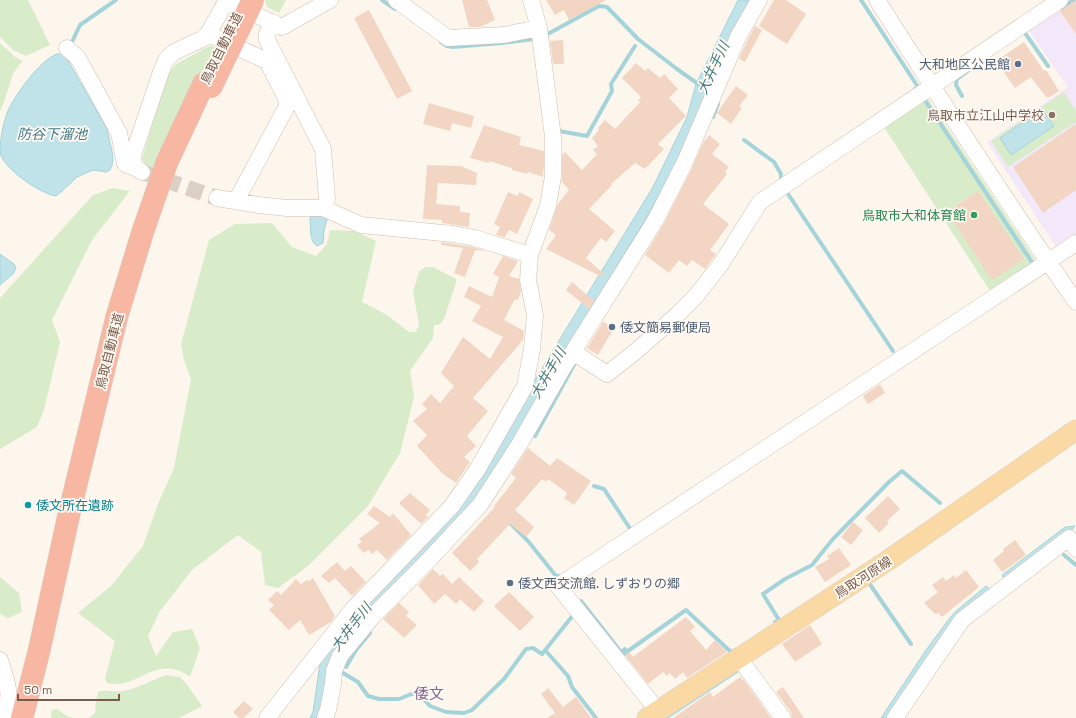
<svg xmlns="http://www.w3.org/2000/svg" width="1076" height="718" font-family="'Space Grotesk','Noto Sans JP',sans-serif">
<rect width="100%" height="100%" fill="#fdf6ec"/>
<path fill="#f3e8fa" d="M1069,0H1076V240L1056,247L987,142L1068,87L1027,28Z"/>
<path fill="#d8ecc9" d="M0,0H28L50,45L26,56L13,50L0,37Z
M265,0H286L279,13L267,7Z
M0,43L15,57L23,61C10,74 12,80 6,96C5,101 2,106 0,111Z
M209,46L215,47L155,167H147L142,159L167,75L176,64Z
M1064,92L1076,111V122L1008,167L991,141Z
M928,99L1038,264L992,294L884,127Z
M113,188L130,191L92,240L52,320L60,342L44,410L37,427L0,449V298L93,195Z
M272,223L292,247L316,256L327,244L330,230L354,231L376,241L362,302L387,315L409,332H416L419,324L413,292L419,272L425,267H433L456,279V283L444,319L439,325H434L433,338L410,371L414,397L400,453L368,506L308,566L278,588L265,585L261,552L238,535L192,570L160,611L148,636L156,656L173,632L192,629L200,648L190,677C156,652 137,691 107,683L105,678L115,641L78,613L111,586L143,546L158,504L174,468L191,379L184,360L181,344L209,240L235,224Z
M0,577L19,593L22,612L8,618L0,614Z
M166,675L180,677L188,686L202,706L179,718H89L95,713L96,701L98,692C106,689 114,693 123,691C138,688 152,680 166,675Z
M57,709L67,716L73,718H51L52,710Z"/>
<path fill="#bfe3e8" stroke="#a5d3da" d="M738,0H755L687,145L645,220L570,344L489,485L359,624L322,718H310L313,712L321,656L487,468L533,383L653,187L687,117L696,84Z
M57,54H62L66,57L107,129L113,156L112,166L110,170L106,172L93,170L77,177L61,192L56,196C41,194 2,168 0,152C0,140 3,124 7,113C14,96 40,60 57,54Z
M1042,109L1054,126L1011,155L1000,138Z
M316,213L327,218C327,223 324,227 324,232C323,237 324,239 323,243L317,246C309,241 311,228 310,219L311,216Z
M0,254L14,264L16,268L13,274L0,285Z
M1075,526L1070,532L1005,581L1002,575L1065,527Z
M986,586L992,591L909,686L887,718H881L926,650L949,619L956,611Z
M737,670L738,672L668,718H663Z"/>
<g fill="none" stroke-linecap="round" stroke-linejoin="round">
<path stroke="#a5d3da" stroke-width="4" d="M382,0L395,9
M861,0L918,87L915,89
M1061,8L1074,0
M1025,33L1048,66
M544,36L599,6L607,7L638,39L677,69L701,86
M441,42L447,46L453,47L502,43L534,39
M71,44L80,25L116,0
M962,96L956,85L957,79L968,71
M926,102L1033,264
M713,117L718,104
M559,131L587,136L612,91L611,84L635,46
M744,140L774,162L781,174V183
M786,191L893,351
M535,436L575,363
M594,486L604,489L631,530
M509,522L528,541L556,576H563
M1064,555L1076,565
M869,583L911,644
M581,601L621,652L625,649
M775,622L779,620L763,594L785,579L812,565L833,539L889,482L902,471L940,503
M545,650L568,676L572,687L596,718
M619,653L621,656L686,610L731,652L735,650
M346,667L356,650L370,633
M343,673L358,682L368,696L379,699H399L414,693L421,696L430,706L446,712L464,713L472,710L504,679L526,649L533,648L542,654L574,614"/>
</g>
<path fill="#f3d5c3" d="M462,0H487L495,20L480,27H469Z
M546,0H606L569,20L564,10L555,15Z
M774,0H786L806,14L787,44L759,26Z
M1076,0V34L1060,11Z
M369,10L412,91L397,99L354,18Z
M755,26L762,30L745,62L739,59L747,41Z
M563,40L564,64H553L550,41Z
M1024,42L1044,71L1046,70L1059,91L1050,97H1046L1031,77L1015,88L996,61Z
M636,63L645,71L648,68L660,78L664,74L678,89L669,98L686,116L658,144L664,149L645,169L635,163L611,184L612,185L589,209L615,231L606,242L601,238L586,258L604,274L602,277L546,249L556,235L549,230L558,204L569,190L562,182V155L565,152L582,170L597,154L593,150L598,146L592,138L599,130L598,128L605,120L615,129L640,102L638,100L641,97L622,78Z
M736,86L748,95L739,106L742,108L731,124L717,113Z
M429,103L474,116L471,128L452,123L450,131L423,124Z
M1076,124V190L1043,213L1013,167Z
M484,125L521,137L519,145L544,151V167L542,175L544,173L543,177L528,172L527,174L512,170V168L489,161V163L470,158Z
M709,135L720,144L712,154L729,167L725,172L727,174L703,204L729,224L710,250L716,254L705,269L692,260L687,266L679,260L669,273L645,255L663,225L693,166L703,143Z
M427,165L461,166L477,173L476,185L438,183L436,204L460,206V212L470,213L469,227L442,223V220L423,219Z
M978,191L1024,259L992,280L947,212Z
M508,192L518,196L519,192L533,199L517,234L509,230L505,237L496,235L500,227L494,224Z
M441,242L473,247L486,251L475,250L465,277L454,273L463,248L441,245Z
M503,256L518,261L509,276L519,279L521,291L518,300L515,299L504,320L524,331L523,340L473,398L488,411L467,436L476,446L464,457L470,462L456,483L443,474L417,446L427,435L413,421L427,409L422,404L431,394L440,403L454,386L441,373L463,337L490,359L503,337L472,321L481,306L464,297L469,286L492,297L499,277L493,274Z
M572,282L594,301L589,309L566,290Z
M603,322L614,328L598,355L587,348Z
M880,384L885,393L868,404L863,396Z
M528,448L550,466L557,458L591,481L574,505L564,498L567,493L548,479L546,482L542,479L515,510L534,527L526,537L510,524L477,559L479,562L470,571L452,553L495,507L494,506L516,478L511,474Z
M410,493L430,510L426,515L428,517L421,524L399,503Z
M888,496L900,509L887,521L889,523L879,533L865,518Z
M374,506L390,517L393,513L411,535L387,560L377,550L372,554L369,550L363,553L357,545L362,542L359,539L380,523L367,514Z
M853,522L863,530L851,545L841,537Z
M1015,540L1026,555L1002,572L993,560L1004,551L1003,549Z
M839,548L851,565L825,582L815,567L829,559L827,556Z
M337,562L345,571L351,566L366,582L352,596L335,578L329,583L321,576Z
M433,569L440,576L443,574L452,584L459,577L484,601L474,612L460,599L456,604L445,594L434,604L418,585Z
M966,570L979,587L942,617L938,613L935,614L924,603L938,592L932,585L943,577L946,581L954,575L956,578Z
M313,578L335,616L331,622L309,635L300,620L289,630L269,610L274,605L268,600L277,591L281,595L296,579L301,584L307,580L309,581Z
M509,592L534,617L520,631L494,606Z
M399,603L409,612L406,616L417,625L404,638L383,619Z
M686,617L695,627L690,631L706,650L715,640L727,652L687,678L683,672L675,679L670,673L667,676L663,672L648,684L625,655L629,652L633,657Z
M810,625L822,644L795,662L782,644Z
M740,677L742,680L743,679L771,718H673L710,692L713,697Z
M783,687L804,718H792L791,712L776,692Z
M548,688L563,707L576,697L591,718H547L555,713L541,694Z
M244,701L253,709L243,718H239L233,712Z"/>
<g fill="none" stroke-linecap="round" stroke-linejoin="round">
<path stroke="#dcd0c4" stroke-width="16" stroke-dasharray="16 8" stroke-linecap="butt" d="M142,172L217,198"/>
<g stroke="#d1beb0" stroke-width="17">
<path id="minor" d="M396,0L448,38L504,35L539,28
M877,0C942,102 1007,203 1076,302
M226,1L282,27L330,0
M273,22L267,34V40L323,149L327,199
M208,34L267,61L287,100V106L236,201
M67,48L78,58L119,133L125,164L133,167
M142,172L134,167L133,155L161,72L166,60L174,52L202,39L208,34L227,0
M217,198L258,205L287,208H323L361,225L453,234L475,238L530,255
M573,352L607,374L635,352L677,315L696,296L721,264L760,202L1060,0
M739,658L783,718
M0,660C8,686 12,691 4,718
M658,711L558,586L1076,243
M267,718L353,609L451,507L477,470L525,386L532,349L535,315L528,280L530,255L548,206L553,176V137L547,90L539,28L531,0
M325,718L328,710L333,684L334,671L340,656L373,616L426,563L480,505L519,445L561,371L655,221L685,162L738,37L759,0
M895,718L962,620L1069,538L1076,549"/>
</g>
<g stroke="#dad1cd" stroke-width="21">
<path id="major" d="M647,718L887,561L1076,430"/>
</g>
<g stroke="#dad1cd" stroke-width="23">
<path id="highway" d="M22,718L39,651L69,514L117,316L143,231L167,162L204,83"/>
</g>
<use href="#minor" stroke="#fff" stroke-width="16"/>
<use href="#major" stroke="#fbd9a5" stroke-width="20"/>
<use href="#highway" stroke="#f7b7a3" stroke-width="22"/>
<g stroke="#dad1cd" stroke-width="23" stroke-linecap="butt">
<path id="highway-bridge" d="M211,87L253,0"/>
</g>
<use href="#highway-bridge" stroke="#f7b7a3" stroke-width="22"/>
</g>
<g fill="#5c6f8a" stroke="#fffaf3" stroke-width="1.5">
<circle cx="1018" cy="64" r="4"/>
<circle cx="612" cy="327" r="4"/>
<circle cx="510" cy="583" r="4"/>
</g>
<circle fill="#8d6e63" stroke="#fffaf3" stroke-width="1.5" cx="1052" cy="115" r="4"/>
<circle fill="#2e9e5b" stroke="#fffaf3" stroke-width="1.5" cx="974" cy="215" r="4"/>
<circle fill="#0f9aa8" stroke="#fffaf3" stroke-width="1.5" cx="28" cy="505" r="4"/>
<g text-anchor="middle" stroke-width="3.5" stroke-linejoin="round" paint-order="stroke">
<g font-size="13" fill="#7a5c4d" stroke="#fffaf3">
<text transform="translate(221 48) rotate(-64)" y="5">鳥取自動車道</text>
<text transform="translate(109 351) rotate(-76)" y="5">鳥取自動車道</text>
<text transform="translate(863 577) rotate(-33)" y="5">鳥取河原線</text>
</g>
<g font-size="13" fill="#4e5e75" stroke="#fffaf3" text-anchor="start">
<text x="1010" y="69" text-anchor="end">大和地区公民館</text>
<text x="620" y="332">倭文簡易郵便局</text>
<text x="518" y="588">倭文西交流館. しずおりの郷</text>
</g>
<g font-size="13" fill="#785e54" stroke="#fffaf3" text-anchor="end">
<text x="1044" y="120">鳥取市立江山中学校</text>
</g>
<g font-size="13" fill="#27864d" stroke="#fffaf3" text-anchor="end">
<text x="966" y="220">鳥取市大和体育館</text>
</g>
<g font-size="13" fill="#0d838f" stroke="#fffaf3" text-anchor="start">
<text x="36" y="510">倭文所在遺跡</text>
</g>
<g font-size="14" font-style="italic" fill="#437c86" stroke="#fffaf3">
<text transform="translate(713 68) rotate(-65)" y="5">大井手川</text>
<text x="52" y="139">防谷下溜池</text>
<text transform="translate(548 373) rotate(-60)" y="5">大井手川</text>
<text transform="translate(351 627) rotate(-52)" y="5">大井手川</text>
</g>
<g font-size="15" fill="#846695" stroke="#fffaf3">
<text x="429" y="699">倭文</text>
</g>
</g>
<path d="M18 694v6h101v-6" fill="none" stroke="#7a5c4d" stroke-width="2"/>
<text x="24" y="694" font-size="12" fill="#7a5c4d" stroke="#fffaf3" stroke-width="3" paint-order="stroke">50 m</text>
</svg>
